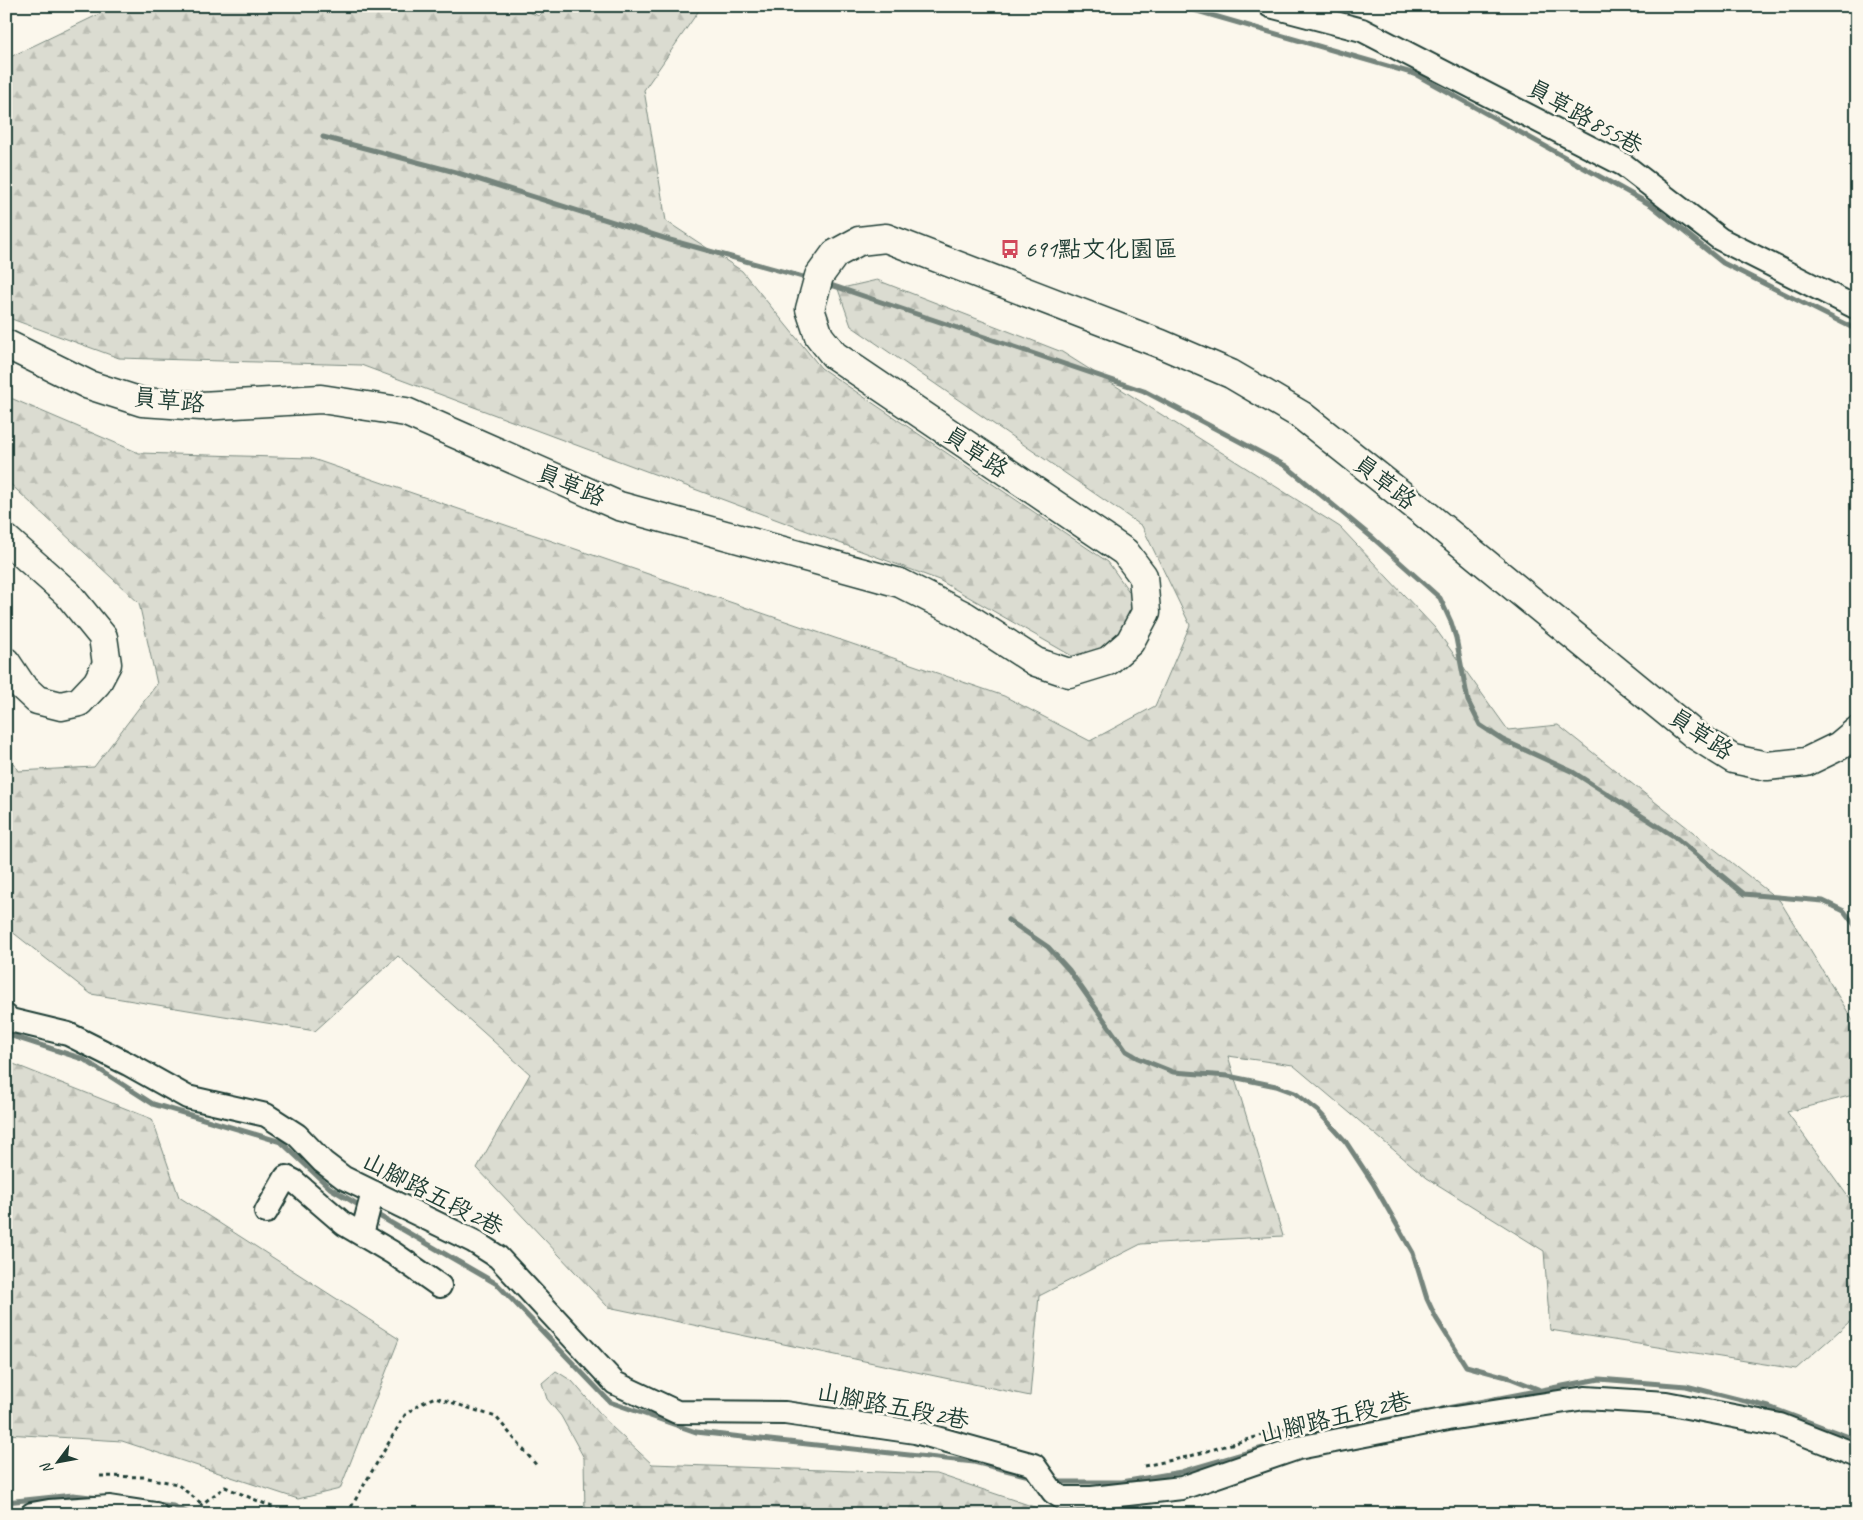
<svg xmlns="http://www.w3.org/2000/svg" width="1863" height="1520" font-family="Caveat,'LXGW WenKai TC',sans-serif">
<defs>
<pattern id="forest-firs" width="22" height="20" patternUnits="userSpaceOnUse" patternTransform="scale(1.25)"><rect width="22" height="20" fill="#dbdcd1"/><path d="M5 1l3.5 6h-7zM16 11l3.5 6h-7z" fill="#bcbeb4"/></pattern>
</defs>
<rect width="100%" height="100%" fill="#fbf7ec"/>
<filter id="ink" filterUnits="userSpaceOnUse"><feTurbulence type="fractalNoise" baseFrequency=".02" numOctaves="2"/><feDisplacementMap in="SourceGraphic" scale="10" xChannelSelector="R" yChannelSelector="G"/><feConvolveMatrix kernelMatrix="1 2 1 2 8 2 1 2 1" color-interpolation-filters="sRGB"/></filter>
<g filter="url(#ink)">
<path fill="url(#forest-firs)" stroke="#7d8c82" d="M116,6H514L539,16L548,6H702L644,90L666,221L742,271L821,368L1108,562L1140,607L1112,642L1079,660L939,580L361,365L119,358L6,317V59Z
M877,280L1062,352L1340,527L1435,628L1508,730L1558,725L1780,901L1857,1027V1094L1787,1112L1857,1209V1315L1796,1369L1550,1330L1544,1251L1427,1178L1293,1065L1228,1056L1283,1236L1141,1244L1039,1296L1030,1396L608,1307L477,1168L530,1074L398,956L315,1031L91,994L6,927V751L18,771L94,767L157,684L139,603L6,480V396L139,453L310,458L1004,696L1090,741L1155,706L1190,625L1142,526L851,326L838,289Z
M6,1061L152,1119L179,1197L399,1339L340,1489L298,1499L122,1441L6,1434Z
M556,1371L572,1381L612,1427L652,1464L937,1474L1055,1514H585L584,1458L561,1416L547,1399L542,1383Z"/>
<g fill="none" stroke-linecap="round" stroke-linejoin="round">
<path stroke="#74847b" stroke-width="5" d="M1180,6L1415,74L1651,205L1723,263L1857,330
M323,137L455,172L670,240L810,279
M825,283L1144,391L1286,466L1374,539L1440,598L1451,622L1456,638L1468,701L1480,725L1503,740L1573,772L1675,837L1744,894L1823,901L1844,911L1857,928
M1008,920L1048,947L1069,970L1126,1051L1138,1058L1173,1072L1228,1076L1276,1086L1295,1093L1318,1111L1346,1142L1373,1183L1413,1253L1427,1299L1436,1318L1466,1366L1510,1378L1538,1389
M6,1034L83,1059L153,1104L281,1142L330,1188L362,1207
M374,1213L497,1284L610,1402L696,1432L974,1462L1033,1477
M1442,1409L1599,1379L1686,1386L1769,1407L1857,1440
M1310,1435L1426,1412
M1053,1482H1122L1181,1472L1263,1448
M6,1502L73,1495L100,1498
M156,1504L173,1506L191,1514"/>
<g stroke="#1f3d34" stroke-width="26">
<path id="minor" d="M1270,6L1362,30L1624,165L1720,239L1857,308
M6,1016L10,1020L68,1034L128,1064L187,1097L266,1115L297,1135L323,1162L344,1178L473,1241L498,1257L615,1383L677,1412L785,1413L915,1432L1034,1465L1053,1492L1062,1498H1092L1182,1488L1298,1448L1448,1419L1585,1398L1666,1403L1780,1425L1857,1455
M266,1212L286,1177L294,1181L344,1224L393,1253L440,1286
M362,1234L373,1192
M32,1514L49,1511L110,1507L156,1514"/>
</g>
<g stroke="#1f3d34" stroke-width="31">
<path id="major" d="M6,344L89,385L142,402L201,406L321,399L406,412L619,506L900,583L965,616L1036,662L1069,673L1108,661L1130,642L1146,612L1143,576L1125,552L834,355L819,336L810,309L819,276L835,254L859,241L886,238L1161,344L1231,374L1301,415L1423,512L1695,735L1733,759L1767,766L1806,762L1839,746L1857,731
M6,539L68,594L103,637L107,664L97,683L79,702L61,706L37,700L22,686L6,662"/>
</g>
<path stroke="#1f3d34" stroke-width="3" stroke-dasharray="4 4" stroke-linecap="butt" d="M1144,1466L1187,1457L1290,1427L1292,1431
M100,1476L143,1477L177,1484L202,1504
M196,1514L202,1504L225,1487L289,1514
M347,1514L405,1415L420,1404L435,1397L496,1417L538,1467"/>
<use href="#minor" stroke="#fbf7ec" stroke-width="22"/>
<use href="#major" stroke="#fbf7ec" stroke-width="28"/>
</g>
</g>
<defs>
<g id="bus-bare" transform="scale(1.5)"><path d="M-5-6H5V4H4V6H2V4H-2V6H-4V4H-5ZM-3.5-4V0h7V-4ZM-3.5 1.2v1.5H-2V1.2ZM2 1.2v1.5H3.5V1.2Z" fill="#d1495b" stroke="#fbf7ec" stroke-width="2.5" paint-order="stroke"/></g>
</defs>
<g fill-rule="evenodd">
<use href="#bus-bare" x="1010" y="249"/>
</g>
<g text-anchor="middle" stroke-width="5" stroke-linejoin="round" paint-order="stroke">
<g font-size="24" fill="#1f3d34" stroke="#fbf7ec">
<text transform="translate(1585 117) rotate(29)" y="8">員草路855巷</text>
<text transform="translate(169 400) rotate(6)" y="8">員草路</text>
<text transform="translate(976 452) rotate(34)" y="8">員草路</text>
<text transform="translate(1385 482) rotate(38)" y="8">員草路</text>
<text transform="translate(571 485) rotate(23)" y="8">員草路</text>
<text transform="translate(1701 734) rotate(34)" y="8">員草路</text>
<text transform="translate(433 1194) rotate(27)" y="8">山腳路五段2巷</text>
<text transform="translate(893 1406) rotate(11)" y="8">山腳路五段2巷</text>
<text transform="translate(1335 1417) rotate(-13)" y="8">山腳路五段2巷</text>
</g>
<g font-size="24" fill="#1f3d34" stroke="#fbf7ec" text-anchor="start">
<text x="1025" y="257">691點文化園區</text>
</g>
</g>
<rect width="1863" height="1520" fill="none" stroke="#fbf7ec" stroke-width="25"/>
<rect x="12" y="12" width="1838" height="1495" fill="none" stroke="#1f3d34" stroke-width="2" filter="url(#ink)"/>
<g transform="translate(58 1462) rotate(238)" stroke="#fbf7ec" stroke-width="4" paint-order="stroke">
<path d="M0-4L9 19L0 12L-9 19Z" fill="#1f3d34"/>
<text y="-8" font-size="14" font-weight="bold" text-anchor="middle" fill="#1f3d34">N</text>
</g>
</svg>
